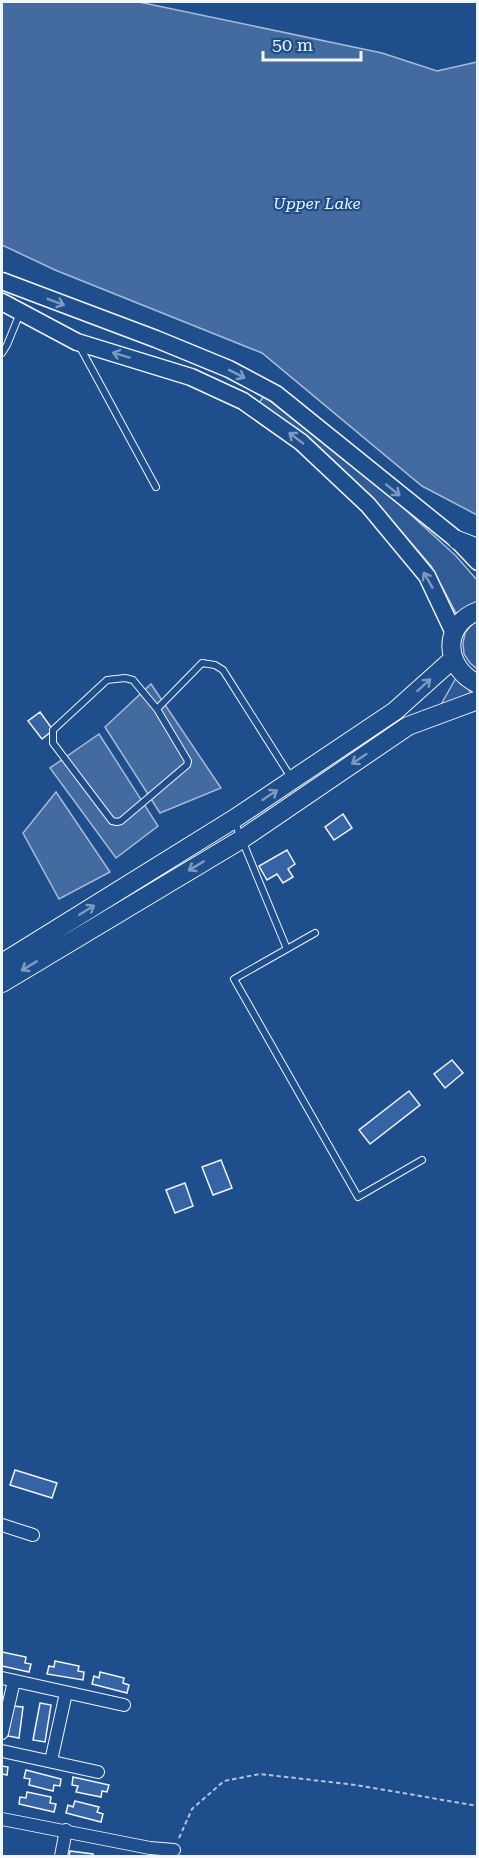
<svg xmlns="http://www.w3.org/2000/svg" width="479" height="1858" font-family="'Roboto Serif',serif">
<rect width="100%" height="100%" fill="#1f4e8c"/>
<path fill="#305b95" stroke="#a8bbd7" stroke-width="1.5" d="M264,396L397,502L456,556L477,580V605L456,613L431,566L372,497L279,418L258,404Z
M477,621V669L470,663L464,654L463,643L465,633L472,624Z
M456,678L466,684L472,696L439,708Z"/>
<path fill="#446ba0" stroke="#a8bbd7" stroke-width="1.5" d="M2,2H139L382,53L437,71L477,62V515L422,486L262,353L55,270L2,245Z
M151,684L221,788L160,813L105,727Z
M99,734L158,826L116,858L50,768Z
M56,792L110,872L59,899L23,833Z"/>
<path fill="#3563a3" stroke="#f2f6ff" stroke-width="1.5" d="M40,712L53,730L42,739L28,721Z
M343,814L352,828L334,840L325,827Z
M287,850L295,864L288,869L293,877L283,883L277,874L267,880L259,866Z
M452,1060L463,1073L445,1088L434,1074Z
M409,1091L420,1105L370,1144L359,1130Z
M221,1160L232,1188L213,1195L202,1167Z
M185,1183L193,1206L175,1213L166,1190Z
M15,1470L57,1483L52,1498L10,1485Z
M2,1652L26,1657L25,1663L31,1664L29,1672L2,1666Z
M55,1661L79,1666L78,1671L84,1672L83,1680L47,1674L49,1666L54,1667Z
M100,1672L124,1678L123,1683L129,1685L127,1693L92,1684L94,1676L99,1678Z
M40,1703L51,1705L45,1742L33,1740Z
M12,1706L23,1707L19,1738L8,1736Z
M2,1766L8,1767L7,1775L2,1774Z
M26,1770L61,1779L60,1786L54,1785L53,1791L29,1785L30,1779L24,1778Z
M73,1777L109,1785L107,1792L102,1791L101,1797L76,1792L78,1786L72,1785Z
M27,1792L51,1797L50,1803L56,1804L54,1812L19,1804L20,1797L26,1798Z
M75,1801L99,1807L97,1812L103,1814L101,1822L66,1813L68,1805L73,1807Z
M70,1851L93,1854V1856H69Z"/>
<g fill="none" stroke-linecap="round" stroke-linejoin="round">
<g stroke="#f2f6ff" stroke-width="8">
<path id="lane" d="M80,347L156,487
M2,353L7,345L20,313
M125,678L133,680L157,709L188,761L187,765L121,821L117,822L112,821L53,743V730L107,680Z
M157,709L202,663L215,665L223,670L292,779
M235,823L287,949
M315,933L234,979L358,1197L422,1160"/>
</g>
<g stroke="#f2f6ff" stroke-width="14">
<path id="street" d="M2,1525L33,1535
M2,1678L124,1705
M2,1733L14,1681
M2,1751L98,1772
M51,1761L66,1693
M2,1819L150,1848L174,1850
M61,1856L66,1830"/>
</g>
<g stroke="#f2f6ff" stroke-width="19">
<path id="secondary" d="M2,281L156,339L229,369L276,394L457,540L478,562
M2,302L77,342L191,377L243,401L301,442L368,505L427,576L454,633"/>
</g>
<g stroke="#f2f6ff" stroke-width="20">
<path id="primary" d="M457,540L478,548
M478,611C441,625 444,668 478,684
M2,963L234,819L395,711L453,659
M2,983L242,839L408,726L478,700"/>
</g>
<path stroke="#b3c4dc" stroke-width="2" stroke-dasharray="4.5 3" stroke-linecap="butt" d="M179,1838L192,1809L224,1781L260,1774L356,1785L478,1806"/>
<use href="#lane" stroke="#1f4e8c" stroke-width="6"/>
<use href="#street" stroke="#1f4e8c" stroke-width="12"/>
<use href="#secondary" stroke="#1f4e8c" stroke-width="16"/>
<use href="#primary" stroke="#1f4e8c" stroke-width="18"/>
</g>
<defs><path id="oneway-shaft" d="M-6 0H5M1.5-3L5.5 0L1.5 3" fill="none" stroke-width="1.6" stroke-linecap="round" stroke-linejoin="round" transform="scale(1.5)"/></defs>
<g stroke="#7e9ac0">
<use href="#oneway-shaft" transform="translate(56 302) rotate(21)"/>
<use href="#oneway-shaft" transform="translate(121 355) rotate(-163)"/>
<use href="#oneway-shaft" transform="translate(237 374) rotate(27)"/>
<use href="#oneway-shaft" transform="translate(296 438) rotate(-143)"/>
<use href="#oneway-shaft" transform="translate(393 490) rotate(39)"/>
<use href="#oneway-shaft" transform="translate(428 580) rotate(-120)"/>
<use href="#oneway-shaft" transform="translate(424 685) rotate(-42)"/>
<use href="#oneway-shaft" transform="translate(359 759) rotate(146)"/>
<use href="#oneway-shaft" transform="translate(270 795) rotate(-34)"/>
<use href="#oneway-shaft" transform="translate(196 866) rotate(149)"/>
<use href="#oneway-shaft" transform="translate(87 910) rotate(-32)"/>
<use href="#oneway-shaft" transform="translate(29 966) rotate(149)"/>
</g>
<g text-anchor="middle" stroke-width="4.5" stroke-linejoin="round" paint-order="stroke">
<g font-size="16" font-style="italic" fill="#f2f6ff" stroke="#1f4e8c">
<text x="317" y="209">Upper Lake</text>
</g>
</g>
<rect width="479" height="1858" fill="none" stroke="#f2f6ff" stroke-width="6"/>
<path d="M263 51v9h98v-9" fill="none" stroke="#f2f6ff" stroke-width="3"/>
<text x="272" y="51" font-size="18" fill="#f2f6ff" stroke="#1f4e8c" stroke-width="4.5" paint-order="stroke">50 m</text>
</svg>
